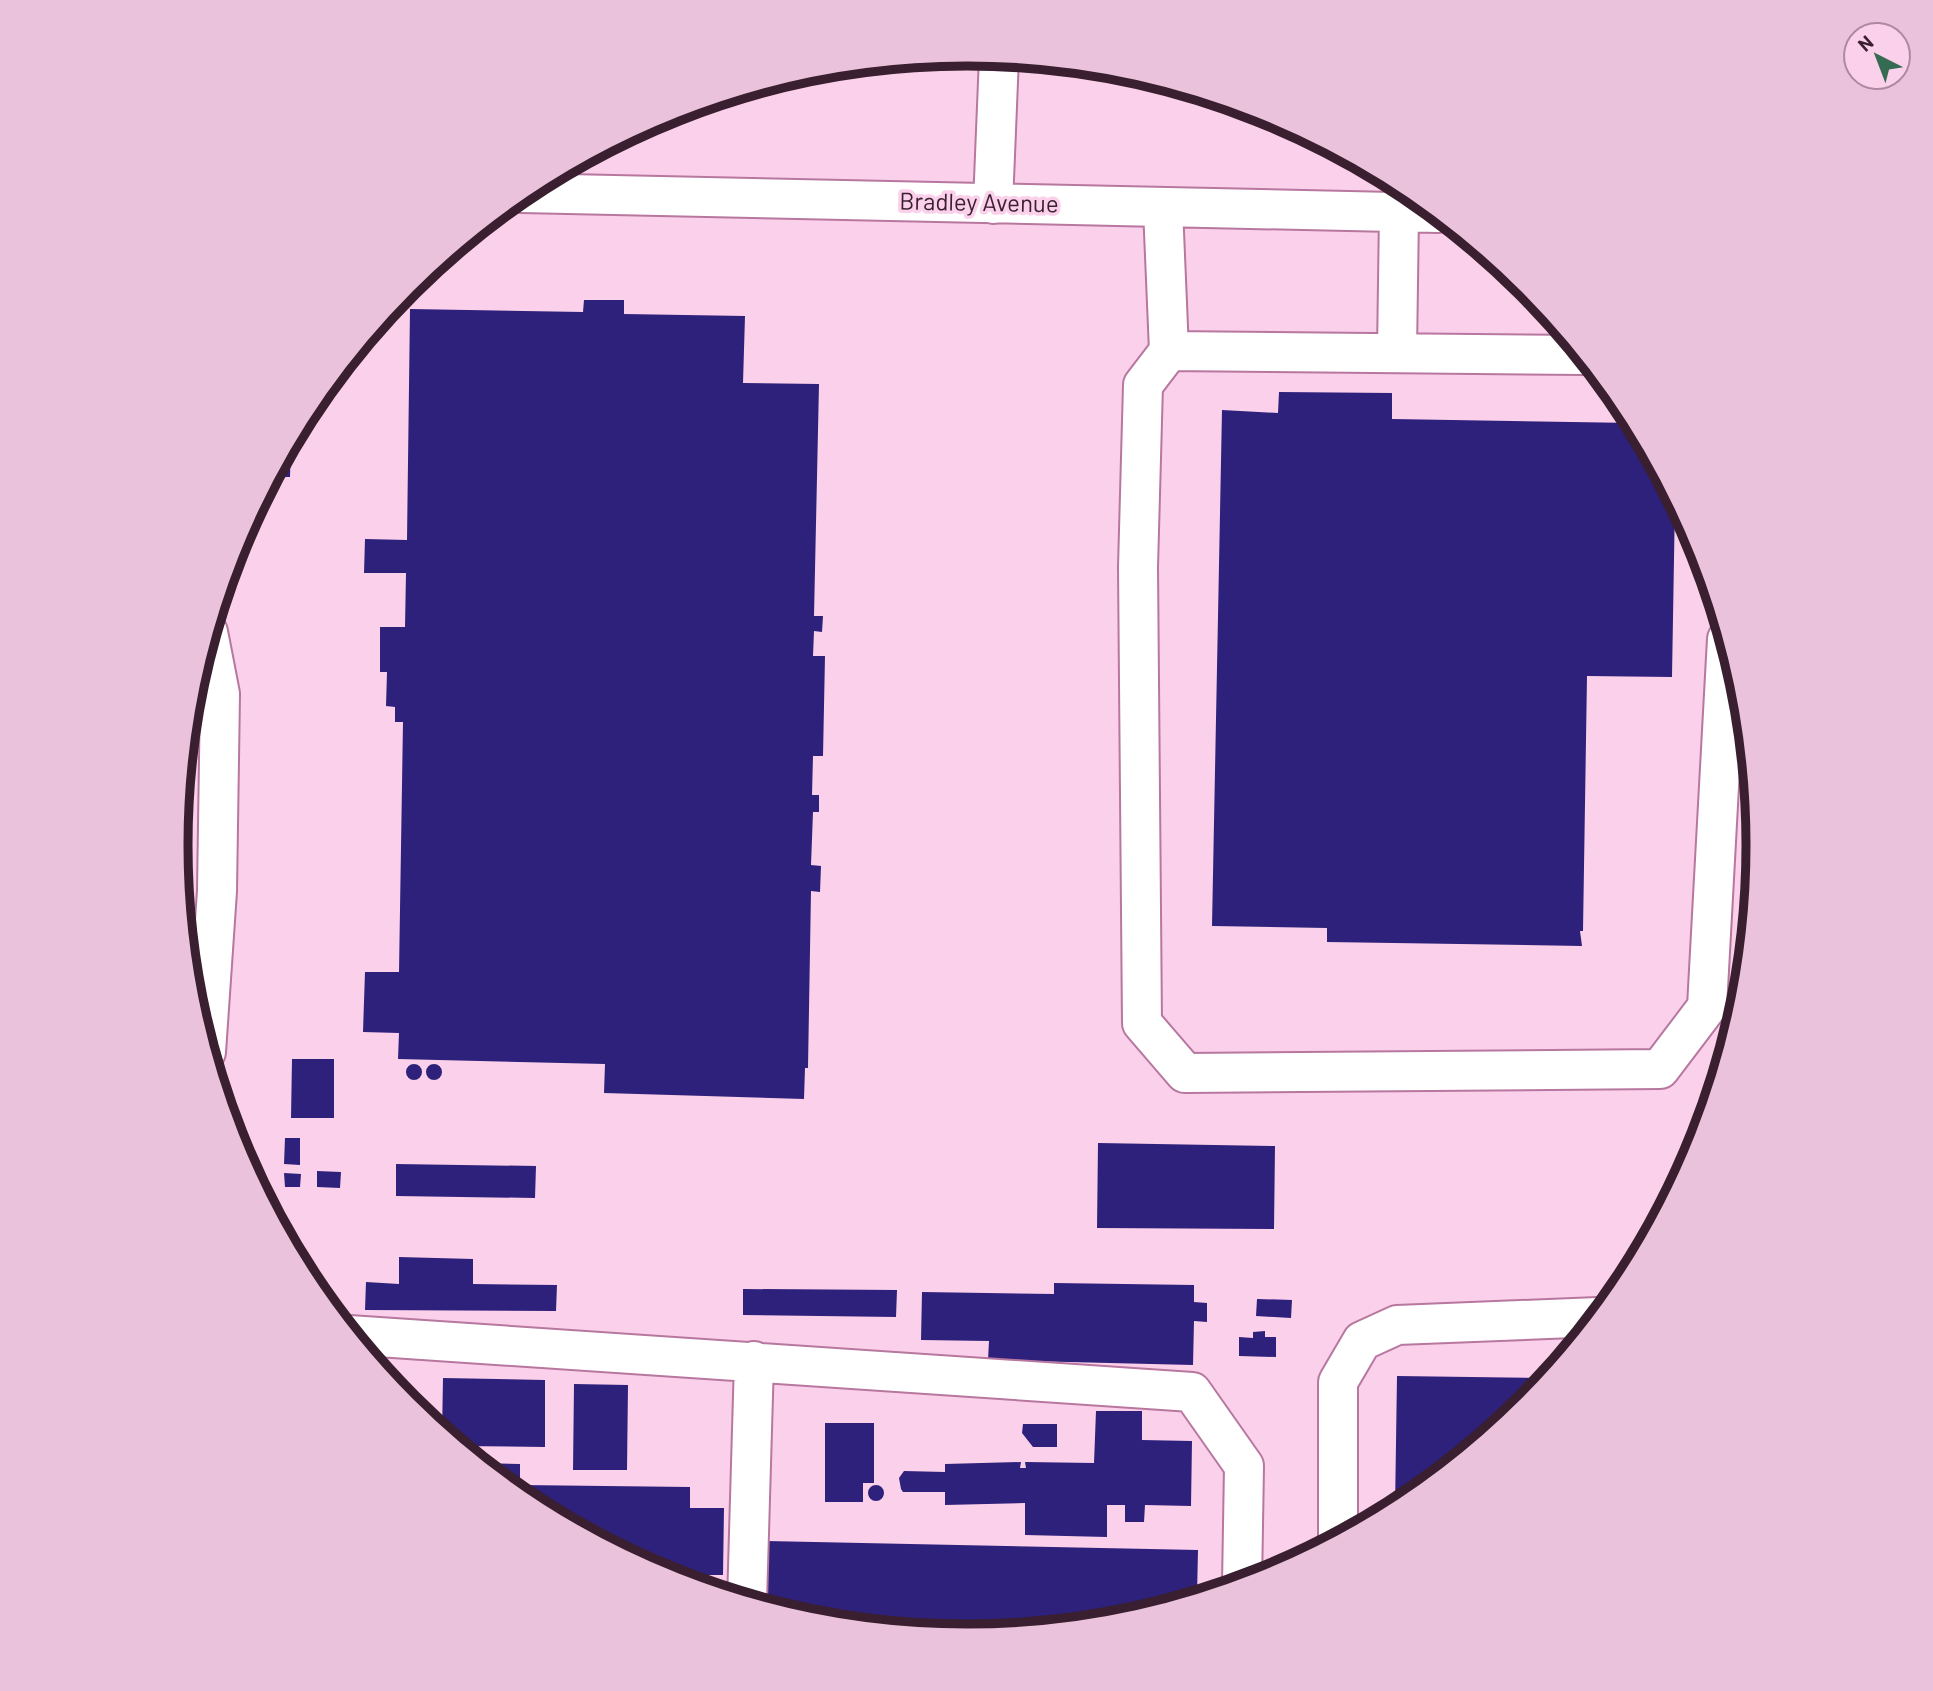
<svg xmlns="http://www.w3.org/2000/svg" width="1933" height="1691" font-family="Barlow,sans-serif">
<rect width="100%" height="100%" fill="#fbd0ea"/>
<path fill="#2e217b" d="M967,54L973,55V62L915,61Z
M912,60L911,68L855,67V65Z
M584,300H624V314L745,316L743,383L819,384L814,616H823L822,632L814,631L813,656H825L823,756H813L812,795H819V812H813L811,865L821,866L820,892L811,891L808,1068H805L804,1099L604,1093L605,1064L398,1059L399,1033L363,1032L365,972H399L403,722H395V707L386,706L387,672H380V627H405L406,573H364L365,539L407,540L410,309L583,312Z
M1279,392L1392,393V419L1634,423L1675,500L1672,677L1587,676L1583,931H1580L1582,946L1327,942V928L1212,926L1222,410L1278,413Z
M291,439L290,477H271Z
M292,1059H334V1118H291Z
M406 1072a8 8 0 1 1 16 0a8 8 0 1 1-16 0Z
M426 1072a8 8 0 1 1 16 0a8 8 0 1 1-16 0Z
M285,1138H300V1165L284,1164Z
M1098,1143L1275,1146L1274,1229L1097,1228Z
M396,1164L536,1166L535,1198L396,1196Z
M317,1171L341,1172L340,1188L317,1187Z
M284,1173L301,1174L300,1187H285Z
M399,1257L473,1259V1284L557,1285L556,1311L365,1310L366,1282L399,1284Z
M1054,1283L1194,1285V1302L1207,1303V1322L1194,1321L1193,1365L988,1360L989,1341L921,1340L922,1292L1054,1294Z
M743,1289L897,1290L896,1317L743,1315Z
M1257,1299L1292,1300L1291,1318L1256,1316Z
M1265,1331V1337H1276V1357L1239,1356V1337L1253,1338V1332Z
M1397,1376L1548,1378L1526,1405L1406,1504L1395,1509Z
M443,1378L545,1380V1447L457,1446L442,1434Z
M574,1384L628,1385L627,1470H573Z
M1096,1411H1142V1440L1192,1441L1191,1506L1145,1505L1144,1522H1125V1505H1107V1537L1025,1535V1503L945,1505V1492H903L901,1489L899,1478L904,1471L945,1472V1464L1021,1462L1020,1468H1026L1025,1462L1094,1463Z
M825,1423H874V1483H863V1502H825Z
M1023,1424H1057V1447H1033L1022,1433Z
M478,1463L520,1464V1485L690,1487V1508H724L723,1575H687V1584L663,1576L527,1503Z
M868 1493a8 8 0 1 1 16 0a8 8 0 1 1-16 0Z
M766,1541L1198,1550L1197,1596H1204L1120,1622L966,1637L812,1621L765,1607Z"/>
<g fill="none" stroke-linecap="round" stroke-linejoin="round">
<g stroke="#b7779f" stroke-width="42">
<path id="minor" d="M521,193L1438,213
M993,204L999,57
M1163,208L1169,351
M1397,352L1399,213
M1583,355L1169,351L1143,385L1138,567L1142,1023L1185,1073L1660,1069L1707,1007L1727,639
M206,1052L217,891L220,694L208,632
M349,1335L1192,1392L1244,1466L1242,1585
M1338,1540V1382L1362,1341L1397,1325L1598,1317
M747,1602L754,1361"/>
</g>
<use href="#minor" stroke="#fff" stroke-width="38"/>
</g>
<g text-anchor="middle" stroke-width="7" stroke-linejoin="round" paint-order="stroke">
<g font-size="24" fill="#391f2f" stroke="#fbd0ea">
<text transform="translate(979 203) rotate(1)" y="8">Bradley Avenue</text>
</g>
</g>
<path d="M0 0H1933V1691H0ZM188 845a779 779 0 1 1 1558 0a779 779 0 1 1-1558 0Z" fill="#ebc2db" fill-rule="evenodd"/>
<path fill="none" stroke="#391f2f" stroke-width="9" d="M188 845a779 779 0 1 1 1558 0a779 779 0 1 1-1558 0Z"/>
<g transform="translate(1877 56) rotate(318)"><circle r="33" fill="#fbd0ea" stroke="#ad899f" stroke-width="2"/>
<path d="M0-5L12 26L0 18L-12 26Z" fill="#356b52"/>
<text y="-10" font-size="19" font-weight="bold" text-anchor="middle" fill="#391f2f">N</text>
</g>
</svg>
